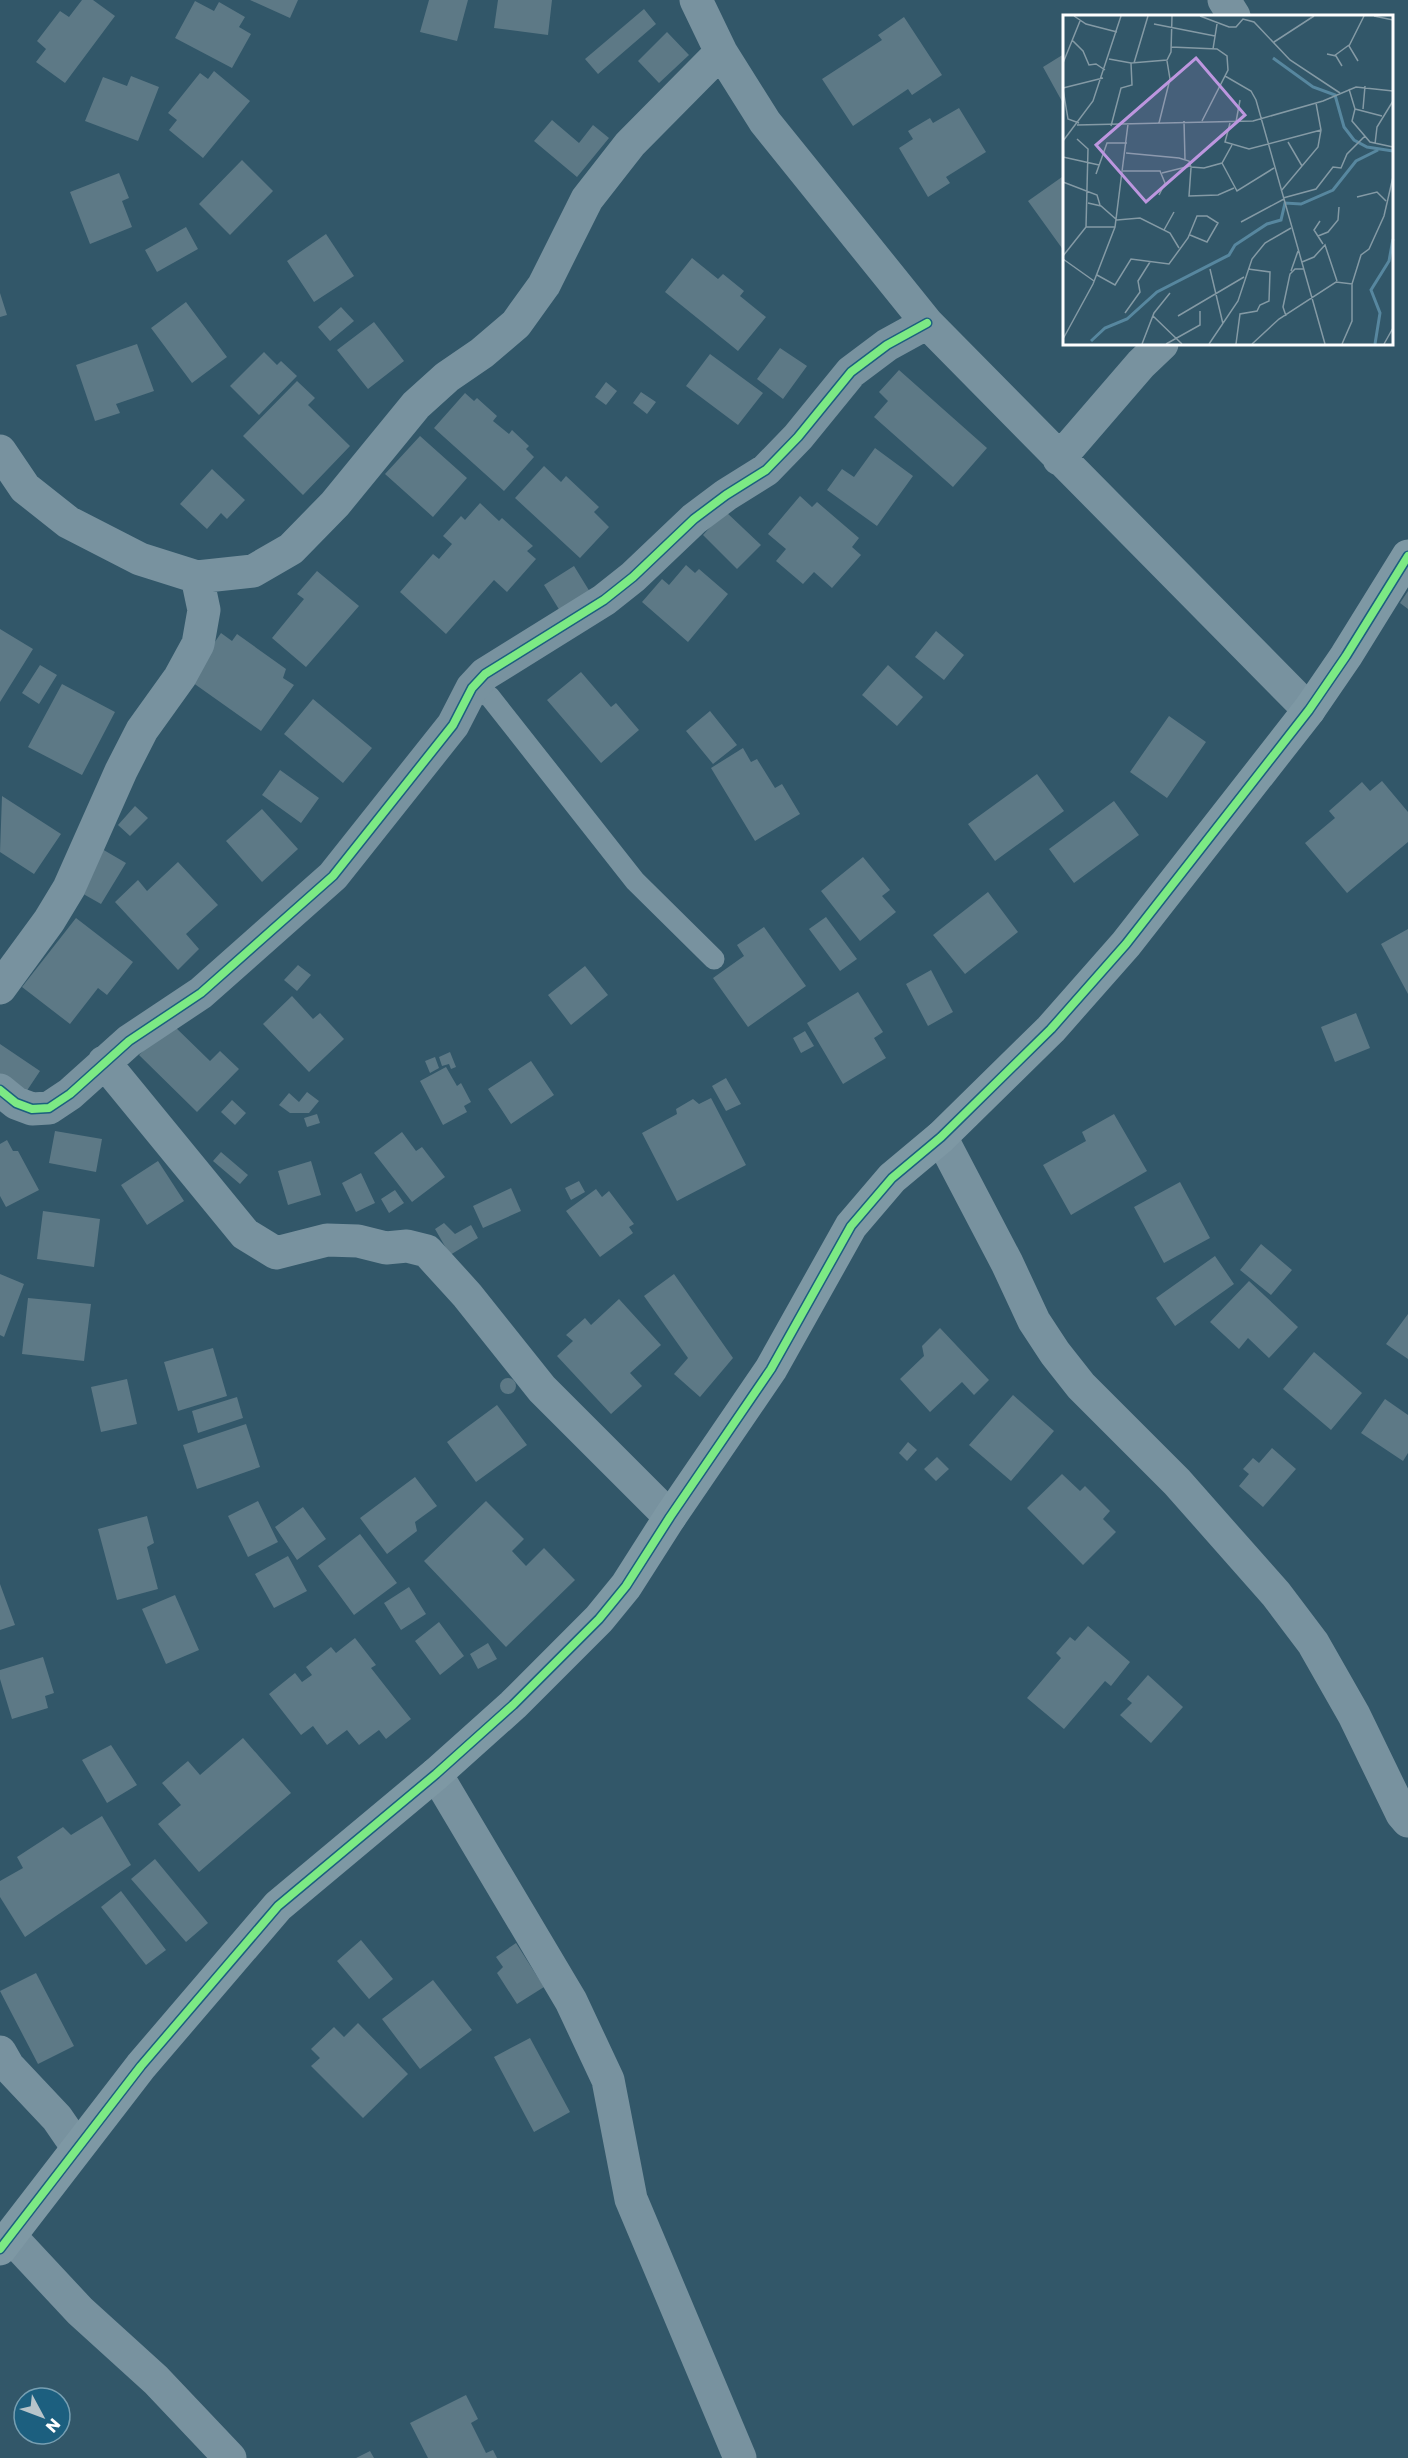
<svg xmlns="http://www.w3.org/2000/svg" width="1408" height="2458" font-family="Poppins,sans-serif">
<rect width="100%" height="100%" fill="#325769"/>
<path fill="#5d7986" d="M82,0H93L115,16L65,83L36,62L46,49L37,41L60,11L69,17Z
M250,0H298L290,18Z
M429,0H468L457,41L420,32Z
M498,0H552L548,35L494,28Z
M195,1L214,11L219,2L245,17L239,27L251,34L232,68L175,38Z
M644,9L656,24L598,74L585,59Z
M904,17L942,75L912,95L908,89L853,126L822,79L882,40L878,35Z
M667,32L689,55L659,83L638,61Z
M1064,54V105L1043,67Z
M214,71L250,101L203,158L169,130L177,120L168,113L200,73L208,79Z
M131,76L159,87L138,141L85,121L103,77L127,86Z
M959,108L986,152L946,177L950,183L928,197L899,148L913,139L908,131L930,118L933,123Z
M552,120L579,143L593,125L609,138L577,177L534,141Z
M242,160L273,191L230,235L199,204Z
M119,173L129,198L122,201L132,227L90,244L70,192Z
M1062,177L1064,181V251L1028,201Z
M186,227L198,249L157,272L145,250Z
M326,234L354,276L314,302L287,261Z
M692,258L718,279L723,274L744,291L740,296L766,317L738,351L665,292Z
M0,293L7,315L0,317Z
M186,302L227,357L192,383L151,328Z
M341,307L354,321L330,341L318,327Z
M374,322L404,361L368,389L337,350Z
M137,344L154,391L116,404L120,413L95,421L76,365Z
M780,348L807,366L783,399L757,379Z
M264,352L277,365L281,361L297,376L259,415L230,386Z
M710,354L763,393L738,425L686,386Z
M899,370L987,448L953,487L874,417L888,401L879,392Z
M297,381L315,398L308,405L350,446L303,495L243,436Z
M606,382L617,391L606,405L595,397Z
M641,392L656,402L647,414L633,403Z
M465,393L474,401L477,398L497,416L493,421L509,434L512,430L529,446L526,449L534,457L504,491L434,428Z
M420,436L467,478L433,517L385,474Z
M875,448L913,476L877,526L827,490L842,469L854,477Z
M544,466L561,482L566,476L599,507L594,512L609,527L580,558L515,498Z
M212,469L245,500L227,519L221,513L207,529L180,504Z
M800,496L812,507L817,502L859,538L852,547L861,555L832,588L814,572L803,584L776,561L786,549L768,534Z
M480,503L499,521L502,518L533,546L527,551L536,559L507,592L494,580L446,634L400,592L433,554L439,559L452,544L443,536L461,516L465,520Z
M725,511L761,545L737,569L703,535Z
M686,565L695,573L699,569L728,594L688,642L642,602L662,579L669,585Z
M574,566L590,592L560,611L544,585Z
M317,571L359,606L306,667L272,638L304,599L297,594Z
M1408,591V609L1400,603Z
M0,629L33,649L0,702Z
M936,631L964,655L944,680L915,657Z
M221,633L232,641L237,634L286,669L283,678L294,685L261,731L189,680Z
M40,665L57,675L39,704L22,693Z
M888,665L923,697L897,726L862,695Z
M581,672L611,707L616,703L639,730L601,763L547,700Z
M62,684L115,712L82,775L28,747Z
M313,699L372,748L343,783L284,734Z
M710,711L737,745L713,764L686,731Z
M1169,716L1206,742L1167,798L1130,772Z
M743,748L751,762L757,759L775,788L782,784L800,814L755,841L711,768Z
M280,770L319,798L301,823L262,795Z
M1037,774L1064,811L995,861L968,824Z
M1382,781L1408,812V842L1347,893L1305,843L1335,818L1329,811L1362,782L1370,791Z
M2,796L61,834L34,874L0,852Z
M1114,801L1139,835L1074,883L1049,849Z
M135,806L148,818L130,836L118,825Z
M262,809L298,849L262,882L226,841Z
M102,849L126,863L101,904L78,891Z
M863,857L890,890L882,896L896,912L860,941L821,891Z
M178,862L218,905L186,934L199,949L178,970L115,902L138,880L147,891Z
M988,892L1018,932L965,974L933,935Z
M826,917L857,959L840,971L809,929Z
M76,918L133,962L107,995L98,988L70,1024L22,987Z
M764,927L806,986L748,1027L713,978L744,956L737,945Z
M1408,929V994L1381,944Z
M298,965L311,975L297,991L284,980Z
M585,966L608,995L571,1025L548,995Z
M931,970L953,1012L928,1026L906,984Z
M858,992L883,1032L874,1038L886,1058L843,1084L807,1023Z
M292,996L313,1019L320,1013L344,1039L309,1072L263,1024Z
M1356,1013L1370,1048L1335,1062L1321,1027Z
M171,1023L210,1061L220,1051L239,1069L197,1112L139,1055Z
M805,1031L814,1046L801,1053L793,1038Z
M0,1044L40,1071L26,1092L0,1075Z
M450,1052L456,1067L451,1069L449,1064L442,1066L439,1057Z
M435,1057L439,1068L430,1073L425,1061Z
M531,1061L554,1095L511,1124L488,1089Z
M446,1067L457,1086L461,1083L471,1102L464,1106L467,1112L443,1125L420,1081Z
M726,1078L741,1104L726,1111L712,1086Z
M307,1092L319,1101L309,1113H290L279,1105L289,1093L299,1102Z
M711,1098L746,1165L677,1201L642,1133L677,1114L676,1109L693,1099L699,1104Z
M232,1100L246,1113L235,1125L221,1112Z
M317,1114L320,1123L307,1127L304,1118Z
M1114,1114L1147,1171L1071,1215L1043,1165L1086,1141L1082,1132Z
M55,1131L102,1139L96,1172L49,1163Z
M402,1132L416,1151L422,1147L445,1177L412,1202L374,1153Z
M7,1140L13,1151H18L39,1190L6,1207L0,1196V1144Z
M221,1152L248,1175L240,1184L213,1161Z
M158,1161L184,1201L147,1225L121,1185Z
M311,1161L321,1195L288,1205L278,1171Z
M361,1173L375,1203L356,1212L342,1183Z
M579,1181L585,1192L571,1200L565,1188Z
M1180,1182L1210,1238L1164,1263L1134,1207Z
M511,1188L521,1211L483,1228L473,1206Z
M596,1189L602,1197L609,1191L634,1224L629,1227L633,1233L600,1257L566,1211Z
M395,1190L404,1203L389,1213L381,1199Z
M43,1211L100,1219L94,1267L37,1259Z
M444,1223L455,1234L471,1225L478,1238L450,1255L435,1229Z
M1261,1244L1292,1270L1271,1295L1240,1270Z
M1215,1256L1234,1284L1175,1326L1156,1298Z
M0,1274L24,1284L4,1337L0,1335Z
M674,1274L733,1358L700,1397L674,1374L688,1358L644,1296Z
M1249,1281L1298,1327L1269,1358L1248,1338L1239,1349L1210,1322Z
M28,1298L91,1304L84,1361L22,1354Z
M619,1299L661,1345L630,1373L642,1386L611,1414L557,1356L573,1341L566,1335L585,1318L591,1325Z
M1408,1314V1359L1386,1344Z
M940,1328L989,1380L974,1395L962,1382L930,1412L900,1379L924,1356L922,1346Z
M213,1348L227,1396L178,1411L164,1362Z
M1314,1352L1362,1393L1331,1430L1283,1389Z
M500 1386a8 8 0 1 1 16 0a8 8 0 1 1-16 0Z
M127,1379L137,1424L101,1432L91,1387Z
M1013,1395L1054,1431L1011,1481L969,1445Z
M237,1397L243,1418L198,1433L192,1411Z
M1385,1399L1408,1415V1453L1403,1461L1361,1433Z
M497,1405L527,1445L476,1482L447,1442Z
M246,1424L260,1467L197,1489L183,1445Z
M908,1442L917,1450L907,1461L899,1453Z
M1272,1448L1296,1469L1263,1507L1239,1486L1249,1474L1243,1469L1253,1458L1259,1463Z
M937,1457L949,1469L936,1481L924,1469Z
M1062,1474L1080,1491L1085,1486L1110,1511L1103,1519L1116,1532L1083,1565L1027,1508Z
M415,1477L437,1506L415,1522L417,1531L387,1554L360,1518Z
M258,1501L278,1542L248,1557L228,1516Z
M486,1501L524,1539L512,1551L526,1566L544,1548L575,1580L506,1647L424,1561Z
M303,1507L326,1539L297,1560L275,1527Z
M147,1516L154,1543L147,1547L158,1589L117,1600L98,1529Z
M360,1534L397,1583L354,1615L318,1566Z
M288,1556L307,1591L274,1608L255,1574Z
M0,1584L15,1625L0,1630Z
M409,1587L426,1614L401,1630L384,1603Z
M175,1595L199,1650L166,1664L142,1609Z
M439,1622L464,1656L440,1675L415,1641Z
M1088,1626L1130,1662L1111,1686L1105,1681L1064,1729L1027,1698L1061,1658L1056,1653L1070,1637L1075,1641Z
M355,1638L376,1665L371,1668L411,1719L386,1739L379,1730L359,1745L347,1730L327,1745L313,1726L301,1735L269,1694L295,1673L302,1682L312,1675L306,1667L331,1647L336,1653Z
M488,1643L497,1659L478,1669L470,1654Z
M43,1657L54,1693L45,1696L48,1708L12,1719L0,1679V1670Z
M1148,1675L1183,1707L1151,1743L1120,1715L1132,1703L1127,1699Z
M243,1738L291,1793L199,1872L158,1824L181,1805L162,1783L188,1761L200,1775Z
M111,1745L137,1785L107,1803L82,1760Z
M102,1816L131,1865L25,1937L0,1897V1881L23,1868L17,1857L63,1827L71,1835Z
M155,1859L208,1923L186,1942L131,1879Z
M121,1891L166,1950L146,1965L101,1907Z
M361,1940L393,1979L369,1999L337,1961Z
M516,1943L544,1987L517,2004L497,1973L503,1967L496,1957Z
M36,1973L74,2046L38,2064L0,1991Z
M433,1980L472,2030L420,2069L382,2019Z
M358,2023L408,2074L363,2118L311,2066L320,2058L311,2049L334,2027L344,2037Z
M530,2038L570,2112L534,2132L494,2057Z
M466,2395L478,2419L471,2423L486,2453L493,2450L497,2458H428L410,2423Z
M370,2451L374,2458H356Z"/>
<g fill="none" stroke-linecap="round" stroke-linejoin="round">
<path stroke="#78929f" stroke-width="21" d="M472,688L490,697L635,881L714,959"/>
<path stroke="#78929f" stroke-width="33" d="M696,0L721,52L765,122L927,323L1309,710
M1224,0L1234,16
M0,451L25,488L68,522L140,559L197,577L253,571L291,549L335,504L416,405L447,377L482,353L516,324L544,285L587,199L630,144L721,52
M1059,459L1141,364L1162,344
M0,988L49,921L69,888L121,771L142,730L180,677L198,644L204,610L197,577
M104,1062L245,1234L276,1253L327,1240L358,1241L386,1248L407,1246L427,1251L467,1295L542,1389L670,1517
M0,1090L16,1103L32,1109L49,1108L70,1094L129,1041L201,993L333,876L453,725L472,688L485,674L604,600L633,577L694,519L726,495L766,470L798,437L851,372L887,345L927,323
M941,1137L1007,1263L1034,1321L1055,1353L1081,1386L1177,1482L1276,1594L1313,1643L1354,1715L1402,1814L1408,1821
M436,1774L571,2001L608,2080L631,2199L740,2458
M0,2052L8,2066L57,2118L77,2147
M10,2236L80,2311L156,2380L230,2458"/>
<path stroke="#7e98a4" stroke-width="33" d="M0,2249L141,2066L278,1906L436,1774L513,1705L599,1619L626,1586L670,1517L771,1369L851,1226L892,1178L941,1137L1051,1029L1126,944L1309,710L1346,656L1408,556"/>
<g stroke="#1c5f7f" stroke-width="11">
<path id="cycleway" d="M0,1090L16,1103L32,1109L49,1108L70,1094L129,1041L201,993L333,876L453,725L472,688L485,674L604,600L633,577L694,519L726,495L766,470L798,437L851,372L887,345L927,323
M0,2249L141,2066L278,1906L436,1774L513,1705L599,1619L626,1586L670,1517L771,1369L851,1226L892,1178L941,1137L1051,1029L1126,944L1309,710L1346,656L1408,556"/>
</g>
<use href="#cycleway" stroke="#7ce984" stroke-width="8"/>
</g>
<g transform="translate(1063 15)">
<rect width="330" height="330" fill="#325769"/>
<path fill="none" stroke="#57879f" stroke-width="3" d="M210,43L250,72L272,80L281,112L291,125L304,132L330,136M28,326L42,313L64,304L94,277L166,240L172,230L204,209L218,205L222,188L238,189L270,175L293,146L315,135M312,329L317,298L308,275L326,246L330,224"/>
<path fill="none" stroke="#849aa5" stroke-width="1.5" d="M11,1L23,9L54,17M137,1L166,12H173L180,4L191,7L227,45L277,78M311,1L330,5M91,9L152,21M9,25L20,36L26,50L33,49L42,55M211,27L251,1M108,32L154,34L164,41L165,55L139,106M150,34L154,9M264,39L273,41L279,51M271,41L286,30M46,44L68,48L104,45L108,37L109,1M295,46L286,31L301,1M0,48L17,6M71,48L85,1M162,61L188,76L193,85L262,329M0,73L40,63M0,74L5,104L16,108M286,74L292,94L289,106L307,127L330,132M292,94L319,101M300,94L302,71M121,106L122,145M173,107L177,85M96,108L107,64L104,46M167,108L162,127L186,134L258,115M14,110L190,106L260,86L293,72L330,76M48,111L58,73L69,70L68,48M14,124L25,134L23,212M0,126L30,86L58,1M225,127L239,151M312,129L314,112L330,86M63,138L116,143L126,146L128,152L141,153L159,148L169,130M0,142L36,150M159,148L174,176L211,153M128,153L126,181L155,180L171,173M60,156H97L102,168L96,180M99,158L127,151M33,159L44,128H64M0,167L34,180L37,190M218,176L255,132L258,115L253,88M294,182L314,177L323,186M220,183L253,174L270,152L278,153L284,139L302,121M25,188L38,191L54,205L77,203L107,218L116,233M257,206L251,215L260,229M178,207L221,184M101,215L111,197M255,221L265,217L275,205L276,192M0,241L23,212H52M0,244L31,266M239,247L251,242L262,230L274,266M147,254L160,309M228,256L235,236M34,260L52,270L68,244L106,249L125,223L134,201H144L155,208L144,227L127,220M62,298L77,277L75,266L87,247M90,301L119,329M115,301L181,262M223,301L220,292L227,259L232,254H241M0,324L30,269L52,212L65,109M79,329L91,298L107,278M103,329L137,310V296M146,329L175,286L189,244L202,228L228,213M173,329L177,299L194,296L197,290L206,286L207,257L185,254M189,329L216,304L273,267L289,269L298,240L306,234L321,201L330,162M279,329L289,306V269M321,329L330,313"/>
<path fill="#bd96df" fill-opacity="0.15" stroke="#bd96df" stroke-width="3" d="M133,43L182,100L83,187L33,130Z"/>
<rect width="330" height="330" fill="none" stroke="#fff" stroke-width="3"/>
</g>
<g transform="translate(42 2416) rotate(131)"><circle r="28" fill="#1c5f7f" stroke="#779fb2" stroke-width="1.5"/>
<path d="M0-4.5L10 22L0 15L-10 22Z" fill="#b7c4ca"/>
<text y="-9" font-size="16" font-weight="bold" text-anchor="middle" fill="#ffffff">N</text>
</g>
</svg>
